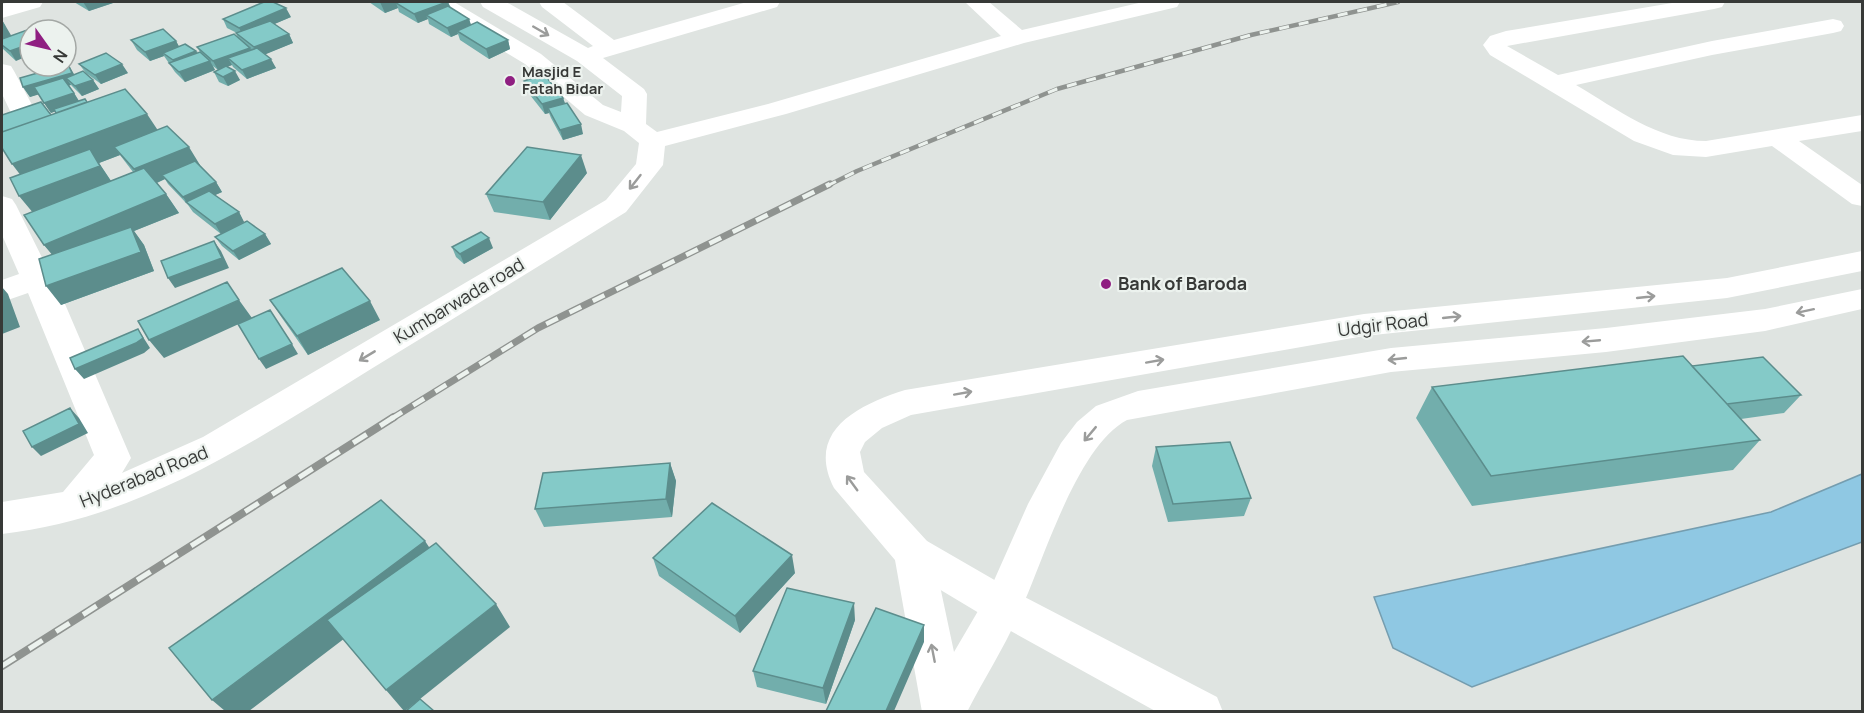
<svg xmlns="http://www.w3.org/2000/svg" width="1864" height="713" font-family="Manrope,sans-serif">
<rect width="100%" height="100%" fill="#dfe4e1"/>
<path fill="#8fc8e3" stroke="#759daf" stroke-width="1.5" d="M1862,474V542L1472,687L1393,648L1374,597L1771,512Z"/>
<g fill="none" stroke-linecap="round" stroke-linejoin="round">
<path fill="#fff" fill-rule="evenodd" d="M10,2H43L40,7L2,18V4Z
M428,2H454L541,54L603,105L621,112L622,96L577,61L483,7L480,2H506L588,48L593,46L542,7L539,2H563L614,40L747,2H780L777,7L603,58L644,89L647,94L646,124L657,132L768,104L1001,36L965,2H989L1022,30L1143,2H1180L1177,7L1024,43L786,114L665,146L663,165L626,212C541,265 456,317 371,369C254,441 142,518 2,534V502L63,492L94,455L28,293L2,302V280L19,274L2,235V196L12,199L16,205L65,304L131,458L122,473L203,437L606,200L636,164L639,143L624,131L585,115L525,64L431,7Z
M1678,2H1725L1722,7L1714,9L1507,46L1558,75L1712,41L1833,19L1841,21L1844,26L1841,31L1833,33L1712,55L1576,85C1617,109 1658,141 1706,141L1862,115V131L1799,141L1862,185V206L1852,204L1772,146L1706,157L1673,155L1634,141L1490,55L1483,45L1490,36L1506,31Z
M2,64L11,66L14,71L39,118L35,123L2,136V119L12,115L2,94Z"/>
<path fill="#fff" fill-rule="evenodd" d="M913,536L927,541L1017,593L1217,697L1223,712H1157L989,619L899,565L893,553L899,541Z"/>
<path fill="#fff" fill-rule="evenodd" d="M1862,251V271L1727,298L1364,336L911,415L882,428L865,442L860,452L864,472L927,541L933,553L954,652L988,594L1028,504L1061,443L1077,422L1096,406L1138,391L1391,348L1606,328L1765,309L1862,289V309L1765,331L1606,352L1391,372L1127,420C1076,447 1043,563 1019,614C1004,648 984,679 967,712H922L895,560L834,488C805,431 858,405 905,390L1364,314L1727,278Z"/>
<g stroke="#8f9390" stroke-width="4.5">
<path id="rail-far2" d="M827,186L857,171L1057,89L1251,35L1398,2"/>
</g>
<g stroke="#8f9390" stroke-width="7">
<path id="rail-far1" d="M391,419L538,328L830,184"/>
</g>
<g stroke="#8f9390" stroke-width="8">
<path id="rail" d="M2,666L394,417"/>
</g>
<use href="#rail-far2" stroke="#ecf2ee" stroke-width="3" stroke-dasharray="10" stroke-linecap="butt"/>
<use href="#rail-far1" stroke="#ecf2ee" stroke-width="4.5" stroke-dasharray="13" stroke-linecap="butt"/>
<use href="#rail" stroke="#ecf2ee" stroke-width="5" stroke-dasharray="16" stroke-linecap="butt"/>
</g>
<path fill="#72aeac" fill-rule="evenodd" d="M74,2H116L89,11Z
M369,2H448L451,8L469,19L471,25L508,40L510,49L489,59L460,40L458,34L451,37L429,24L428,19L418,23L399,12L398,8L385,13Z
M291,17L274,24L289,34L293,43L265,54L276,68L247,79L233,67L232,65L227,67L240,80L228,86L219,82L214,72L218,70L213,66L215,70L185,82L175,72L164,56L150,61L137,50L131,40L176,41L179,47L196,51L197,53L200,52L197,47L238,38L236,33H237L227,28L223,19Z
M2,20L5,25L16,61L2,48Z
M79,64L128,73L101,84L86,73Z
M74,74L93,80L99,89L82,96L71,85H69L79,101L87,102L157,130L200,165L216,182L222,192L215,195L239,212L244,222L265,234L271,244L239,260L222,246L215,237L221,234L193,212L188,205L168,184L165,179L157,183L166,194L179,213L134,231L144,245L154,271L61,305L52,254L44,245L20,174L51,115L56,113L55,111L51,113L38,94L30,97L23,87ZM120,155L133,172L111,181L99,163Z
M524,81L563,98L565,103L583,134L563,140L551,118L549,113L545,114L526,90Z
M587,173L550,220L494,212L486,194Z
M452,247L493,248L464,264L456,257Z
M270,300L380,320L308,355L282,318Z
M1692,366L1801,395L1784,413L1741,419L1760,440L1733,470L1472,506L1416,418L1432,387Z
M1156,447L1251,498L1244,516L1168,522L1152,466Z
M670,463L676,481L672,517L544,527L535,509Z
M653,558L795,573L740,633L659,576Z
M855,620L826,704L757,687L753,671Z"/>
<path fill="#5c8d8c" d="M83,2H116L89,11Z
M380,2H415L396,3L398,8L385,13Z
M448,2L451,10L426,15L428,19L418,23L414,14Z
M286,8L291,17L244,37L239,28Z
M469,19L472,28L457,31L458,34L451,37L447,28Z
M2,20L5,25L15,42L2,45Z
M289,34L293,43L259,57L254,47Z
M508,40L510,49L489,59L486,49Z
M176,41L181,50L163,53L164,56L150,61L145,52Z
M30,44V55L16,61L10,51Z
M250,48L254,57L228,58L232,65L218,70L213,61Z
M196,51L201,60L178,69L173,60Z
M271,59L276,68L247,79L242,70Z
M210,61L215,70L185,82L179,72Z
M68,64L74,74L78,83L66,78L71,85L30,97L23,87Z
M122,64L128,73L101,84L95,75Z
M235,71L240,80L228,86L223,77Z
M93,80L99,89L82,96L75,86Z
M74,93L80,103L51,113L44,103Z
M563,98L566,107L548,108L549,113L545,114L542,104Z
M147,114L163,138L114,147L120,155L99,163L113,184L34,214L19,196L31,189L12,164Z
M581,124L583,134L563,140L560,130Z
M189,147L200,165L162,175L165,179L147,187L134,169Z
M581,155L587,173L550,220L543,202Z
M216,182L222,192L191,206L187,203L183,197Z
M166,194L179,213L134,231L144,245L154,271L61,305L46,286L59,263L44,245Z
M239,212L244,222L221,234L215,224Z
M265,234L271,244L239,260L233,251Z
M489,238L493,248L464,264L460,254Z
M214,241L221,251L229,268L175,288L168,278Z
M2,287L8,294L20,327L2,334Z
M239,300L252,318L164,358L149,340Z
M370,301L380,320L308,355L297,336Z
M138,329L150,348L144,353L84,379L75,369Z
M292,344L298,354L266,369L259,359Z
M70,408L79,418L88,433L41,456L32,447Z
M670,463L676,481L672,517L666,499Z
M425,541L441,565L249,711H225L212,700Z
M792,555L795,573L740,633L735,616Z
M854,603L855,620L826,704L823,688Z
M496,604L510,627L405,711H404L386,690Z
M924,625V642L894,711H886Z"/>
<path fill="#84cac8" stroke="#5c8d8c" stroke-width="1.5" d="M264,2H273L286,8L239,28L223,19Z
M399,2H447L414,14L396,3Z
M448,6L469,19L447,28L426,15Z
M270,21L289,34L254,47L236,33Z
M477,22L508,40L486,49L457,31Z
M163,29L176,41L145,52L131,40Z
M27,30L30,32V44L10,51L2,45V39Z
M234,34L250,48L213,61L197,47Z
M185,44L196,51L173,60L163,53Z
M257,48L271,59L242,70L228,58Z
M200,52L210,61L179,72L169,63Z
M106,53L122,64L95,75L79,64Z
M68,64L72,73L23,87L20,78L62,66H66V65Z
M226,66L235,71L223,77L214,72Z
M83,71L93,80L75,86L66,78Z
M544,74L563,98L542,104L524,81Z
M63,78L74,93L44,103L34,87Z
M125,89L147,114L12,164L2,148V132Z
M85,99L87,102L56,113L54,109Z
M41,102L51,115L2,132V115Z
M567,103L581,124L560,130L548,108Z
M167,126L189,147L134,169L114,147Z
M527,147L581,155L543,202L486,194Z
M90,149L100,166L19,196L10,178Z
M195,161L216,182L183,197L162,175Z
M144,168L166,194L44,245L24,215Z
M209,191L239,212L215,224L186,202Z
M247,221L265,234L233,251L215,237Z
M131,227L141,252L46,286L39,259Z
M481,232L489,238L460,254L452,247Z
M214,241L222,258L168,278L161,261Z
M342,268L370,301L297,336L270,300Z
M227,282L239,300L149,340L138,321Z
M270,310L292,344L259,359L238,324Z
M138,329L143,338L136,343L75,369L70,358Z
M1683,356L1760,440L1491,476L1432,387Z
M1763,357L1801,395L1727,404L1692,366Z
M70,408L79,424L32,447L23,431Z
M1230,442L1251,498L1173,504L1156,447Z
M670,463L666,499L535,509L543,473Z
M381,500L425,541L212,700L169,648Z
M712,503L792,555L735,616L653,558Z
M436,543L496,604L386,690L327,620Z
M787,588L854,603L823,688L753,671Z
M876,608L924,625L886,711H826Z
M420,699L434,711H406Z"/>
<defs><path id="oneway-shaft" d="M-6 0H5M1.5-3L5.5 0L1.5 3" fill="none" stroke-width="1.6" stroke-linecap="round" stroke-linejoin="round" transform="scale(1.5)"/></defs>
<g stroke="#9b9c9b">
<use href="#oneway-shaft" transform="translate(541 31) rotate(30)"/>
<use href="#oneway-shaft" transform="translate(635 182) rotate(128)"/>
<use href="#oneway-shaft" transform="translate(1646 297) rotate(-6)"/>
<use href="#oneway-shaft" transform="translate(1805 311) rotate(168)"/>
<use href="#oneway-shaft" transform="translate(1452 317) rotate(-6)"/>
<use href="#oneway-shaft" transform="translate(1591 341) rotate(175)"/>
<use href="#oneway-shaft" transform="translate(367 356) rotate(149)"/>
<use href="#oneway-shaft" transform="translate(1397 359) rotate(174)"/>
<use href="#oneway-shaft" transform="translate(1155 361) rotate(-10)"/>
<use href="#oneway-shaft" transform="translate(963 393) rotate(-10)"/>
<use href="#oneway-shaft" transform="translate(1090 434) rotate(130)"/>
<use href="#oneway-shaft" transform="translate(852 483) rotate(-126)"/>
<use href="#oneway-shaft" transform="translate(933 653) rotate(-101)"/>
</g>
<g fill="#8f1f81" stroke="#ecf2ee" stroke-width="2">
<circle cx="510" cy="81" r="6"/>
<circle cx="1106" cy="284" r="6"/>
</g>
<g text-anchor="middle" stroke-width="4.5" stroke-linejoin="round" paint-order="stroke">
<g font-size="15" font-weight="bold" fill="#373937" stroke="#ecf2ee" text-anchor="start">
<text x="522" y="77">Masjid E<tspan x="522" dy="17">Fatah Bidar</tspan></text>
</g>
<g font-size="18" font-weight="bold" fill="#373937" stroke="#ecf2ee" text-anchor="start">
<text x="1118" y="290">Bank of Baroda</text>
</g>
<g font-size="18" fill="#373937" stroke="#ecf2ee">
<text transform="translate(459 301) rotate(-31)" y="6">Kumbarwada road</text>
<text transform="translate(1383 325) rotate(-7)" y="6">Udgir Road</text>
<text transform="translate(144 477) rotate(-22)" y="6">Hyderabad Road</text>
</g>
</g>
<rect width="1864" height="713" fill="none" stroke="#373937" stroke-width="6"/>
<g transform="translate(48 48) rotate(124)"><circle r="28" fill="#ecf2ee" stroke="#a4a8a5" stroke-width="1.5"/>
<path d="M0-4.5L10 22L0 15L-10 22Z" fill="#8f1f81"/>
<text y="-9" font-size="16" font-weight="bold" text-anchor="middle" fill="#373937">N</text>
</g>
</svg>
